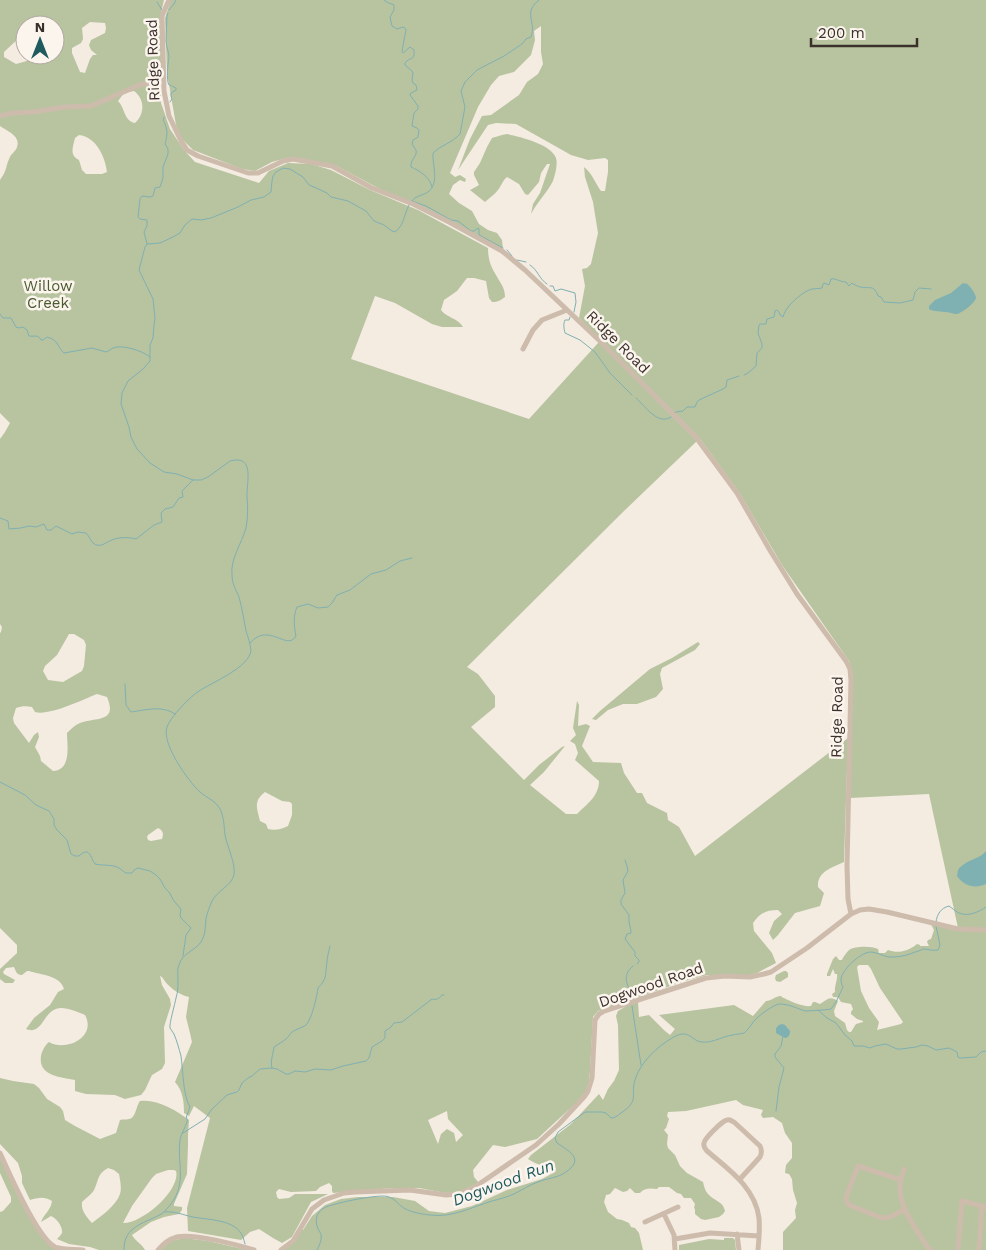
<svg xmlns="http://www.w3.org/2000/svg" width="986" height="1250" font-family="'Work Sans',sans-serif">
<rect width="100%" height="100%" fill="#f4ebe1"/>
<path fill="#b8c4a0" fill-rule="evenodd" d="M0,0H164L160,17L162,56L159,75L161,92V103L170,129L184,150L195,162L259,183L269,171L288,163L311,164L331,170L370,190L418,210L488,248C488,258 490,266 496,275C500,283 505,287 505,297C501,300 498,302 492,302L489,298L486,281L474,278H467L457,291L444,300L441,310C447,318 458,318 463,327H442L432,324L395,303L375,296L351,359L529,419L599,342L697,441L625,510L467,667L478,674L495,696V707L471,727L524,780L539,765L562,747L565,746L544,772L530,785L566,814H577C587,804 599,796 599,781L575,760L578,753L575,744L570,741L576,735L573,728L577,701L579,705L578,726L586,724L590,726L582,746L593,762L621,763L624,773L637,793H642L647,803L667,813L668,820L679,827L695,856L848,738L844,862C832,868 817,871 818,887L824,893L820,906L795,913L778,935L773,940L769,933L774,921L782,914L778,910C766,910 760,913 753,923L754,931L772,953L776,963L757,973L749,975H707L685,981L598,1011L593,1017L590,1071L589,1084L586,1091L576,1103L537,1139L505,1147L493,1145L473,1170L474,1177L479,1183L458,1192L446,1193L419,1188H393L333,1193L332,1191V1186L329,1183L320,1187L316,1191L291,1192L279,1189L276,1192L277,1197L279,1199L289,1198L295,1194H328L311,1202L292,1237L282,1243L273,1238L259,1229L250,1232L241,1240L188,1231L187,1208L210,1118L194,1106L189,1116L184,1113C184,1102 183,1091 175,1082L192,1042L190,1033L186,1017L189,997C179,995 167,986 162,977L160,976L162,985L170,999L171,1005L164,1027L165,1063L162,1069L152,1075L145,1090L141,1095L125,1099L115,1095L86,1094L75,1091V1080C60,1077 38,1076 41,1056C42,1051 45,1045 49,1042C66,1052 97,1037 85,1015C78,1012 69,1008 61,1008C42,1009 44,1036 26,1029L34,1018L50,1005L58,992L64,989C60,975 41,975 29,971H27L22,975C17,975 16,972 14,967L6,968L3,972L4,974L15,980L13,983H5L0,979V969L17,953V945L0,928V633L1,632L2,627L0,624V439L5,432L10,423L0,413V180C8,169 5,167 10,157C12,153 16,151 17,147C21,136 7,131 0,126ZM90,22L105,23L106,28L105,33L91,40L89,45L91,50L97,55H93L90,59L85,73L80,72L72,53V48L81,43L83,39L82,28ZM25,25H55V55H37L34,59L16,64L4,57V52L20,37L25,35ZM134,91C145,99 145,114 135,123C124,121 125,108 118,101L124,93ZM79,135C96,137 105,156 107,172L102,174H86L82,170L79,160C69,155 73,147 75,138ZM69,634H74L84,640L86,645L84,666L82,671L63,682L48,680L43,671L45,666L57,655ZM97,694L107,697C118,723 96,717 80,723C75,725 71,729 67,733C67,745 72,770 53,771L41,761L40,756L35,747L39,737L38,732L34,735L29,743L14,723L13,718L16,708C22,706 26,706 32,707L35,712C49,716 82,700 97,694ZM265,792L282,801L290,802L292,804V815L288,826C282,829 275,831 268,829L266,824L260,821C257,809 253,801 265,792ZM158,828C163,830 164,834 162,839L151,841L148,840L147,837L148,835ZM447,1111L448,1119L463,1135L456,1142L454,1133L447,1129L441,1134L438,1144L428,1120Z
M171,0H986V928H958L929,794L850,798L853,676L849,661L782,565L739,492L701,440L579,318L585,286L582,269L587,268L591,264L598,233L593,202L585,177L584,167C592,173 595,183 601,191H605L608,172V160L605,158L588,160L571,155L516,124L496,123L488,125L458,170L470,139L482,116L491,115L519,95L527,82L538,74L543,64L541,52V26L534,31L535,40L531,55L514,72L499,76L491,85L478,107L450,173L455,177L460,175L466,179L465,182L460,180L453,185L449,194L459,203L472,211L479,224L488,230L497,233L502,240L503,249L378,188L335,165L309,160L286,158L272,162L255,171L242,169L193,150L182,139L176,125L167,73L165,18Z
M507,134C520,137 551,144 556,158C558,165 555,174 553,181C547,193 537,202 531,214L533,204L540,193L550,164H547L541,173L539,182L528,195L525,194L519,184L507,177C503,180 501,186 498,190C494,195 489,198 485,202L470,190L472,189L479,185L474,175V172L480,163L487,147L492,138L502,135Z
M698,642L700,644L695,650L662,668L660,674L663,689L656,697L637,704H623L608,710L596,720L592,719L600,711L650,669L672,658Z
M931,924L986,932V1250H783V1232L796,1218L795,1210L797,1203L793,1190L792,1179L789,1174L785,1173L786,1165L792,1158V1143L785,1133L782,1123L773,1117L763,1118L761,1115L763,1110L743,1105L736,1100L686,1111L668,1112L667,1116L669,1119L666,1128L664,1130L668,1135L667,1144L668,1148L675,1155L680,1166L687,1173L703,1182C704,1186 705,1191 708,1194C714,1201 723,1201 725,1211L723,1214L719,1217L705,1220L701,1219L695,1214V1209L694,1208L695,1204L691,1198H684L681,1194L677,1193L669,1187H659L657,1189C650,1188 644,1188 640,1193H635L630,1188L627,1191L623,1192L615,1188L610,1194L606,1195L604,1202L608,1212L617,1219L622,1220L629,1223L631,1227L635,1228L639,1233L643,1250H284L303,1229V1230L312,1216L325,1205L341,1199L358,1197H393L415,1201L429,1211L445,1213L472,1206L507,1190L542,1179L553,1173L556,1168C546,1167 537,1165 528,1159L531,1155L571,1124L599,1094L603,1100L608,1089L614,1081L619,1070L618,1025L616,1016L618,1011L628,1005L638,1002L639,1017L649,1015L665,1031L670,1035L675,1029L659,1015L734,1005L753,1016L766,1001C771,1001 776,996 781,996C782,997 783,998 784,998C792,1002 803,1007 811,1006L813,1002H815L820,1004C827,1000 829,995 838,1001L834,1011L835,1016L845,1023L847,1030L849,1032H851L856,1024L863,1022V1021L857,1019L851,1014V1012L853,1009L851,1004L841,1002C837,996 840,998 833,997L832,994L835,992C834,986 838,980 837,974H835L833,969L830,976H827V974L833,959L836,956L839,960H842C843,957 847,952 849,950C855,946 871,946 878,949L879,953H885L888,950C898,954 909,951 917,944L920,945V946H929L927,942L928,940L931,939L934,930ZM859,965H868L871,969L880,988L903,1022L901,1024L877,1030L879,1022L869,1008L861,991L857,967Z
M784,971H786L788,973V977L780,982L776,981L775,978L776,975Z
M0,1078L13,1081L34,1084L39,1088L47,1099L60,1107L63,1111L65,1120L75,1126L100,1139L116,1133L120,1120C123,1119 126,1120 129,1119C136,1118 136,1106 140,1101C158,1099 175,1110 189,1120L188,1135V1145L187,1174L174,1204V1206L182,1207V1210L179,1214L164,1217L151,1222L132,1235C135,1241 142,1244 145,1250H99L90,1247L69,1244L57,1239C59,1237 61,1235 62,1233C63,1226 56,1218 51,1216L41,1222C44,1214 51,1210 52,1201C44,1196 38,1198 30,1200L22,1183V1176L18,1163L0,1144ZM108,1168L114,1170L119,1174C120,1180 122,1188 120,1194C116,1206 101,1216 92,1223C86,1216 81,1211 82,1202C86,1198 92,1194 94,1190C99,1180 97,1174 108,1168ZM168,1170H174L176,1171C181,1190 142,1224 123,1223L132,1206L152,1178L156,1174Z
M0,1157L45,1240L60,1250H0V1212L3,1211L11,1202V1197L0,1173Z
M184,1238L208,1241L247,1250H161L171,1241Z
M724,1238H733L735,1240L736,1250H679V1245L709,1239L724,1240Z"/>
<path fill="#7fb0b2" d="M963,283C965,284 966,283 967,284C970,286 976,294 976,298C975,303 962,313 957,314C953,314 949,312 945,312C939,311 934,312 929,309V306L935,300L951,293Z
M986,851V884C975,889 964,886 957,876L958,870C966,859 979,860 986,851Z
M782,1024L785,1025L790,1031C790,1034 789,1038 785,1038L776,1033V1028L779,1025Z"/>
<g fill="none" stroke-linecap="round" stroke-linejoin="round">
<path stroke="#7fb0b2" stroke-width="1" d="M384,0C387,3 390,3 394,5V10L390,17L392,26L397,29L403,27L405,28L406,30L402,51L403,53L410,47L414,50C415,62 410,56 405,63V65L413,72L412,80L413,83L416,85L417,90L411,93L410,95L418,106V109L414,113L412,126L417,128L419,130L418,137L413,140L412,144C413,146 415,148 416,150C418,156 410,159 411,167C420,171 430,177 432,187
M157,2L162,10
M169,10L174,4L176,0
M168,13L167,16C167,24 166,33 166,41C166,46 169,52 169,57C168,62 166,81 169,85C170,85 176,88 176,88V90L171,93V96L172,99L170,102
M412,201L426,206L451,220L458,221L471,231H474L478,228L479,229V235L481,236L503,248
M411,202C416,195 422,196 428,192C440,183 432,165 433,153C441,145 452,143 460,134L465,107L461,91L465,82L477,70L504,56L522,44L526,39L531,37C537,22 522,13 539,0
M147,244L144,232L147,226V220L140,219L138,217L140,199L142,196L150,197L153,196L155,188L160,187L163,178V167L168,154V149L165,144C167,137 168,131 165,124C163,118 163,124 164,117
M507,250L512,256
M517,260L526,262
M530,265C538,270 539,279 547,284
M550,286H553L555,291L561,289L575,293L576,302L574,312
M0,314L3,318H11L16,327L19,328L23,327L27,330L29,336C35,337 38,334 41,340H43L47,337C59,340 57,347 64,353L92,348L106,352C109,351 111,349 113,348C122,344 143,351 150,357
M570,317L569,320H565C563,324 564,329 565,333L580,340L595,352L610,373L632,395
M744,375L748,373L756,366L757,353L762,348V344L758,333L759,325L760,324H766L767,319L774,317L775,311L777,310L779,312L780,315L783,317C785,307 800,294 809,290C813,288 818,289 822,288L823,284L824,283L829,285L831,279C836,278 840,282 846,282L849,286L852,283C853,284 859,287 860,287C869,289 874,284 878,296L881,297L884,302L900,303L913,300L915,292L919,288L931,289
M636,398C645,406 658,426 671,417
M674,413L676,412L683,411L687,407H695L697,402L699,400L723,389L726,387L727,380L739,376
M0,518L8,521L9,529L21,528L29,526L36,527L44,524L47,530H51L56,526L72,534L78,532L86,533C89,536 91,541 93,543C100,549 106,542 112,540C119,537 129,537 136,539L154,525L162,522L161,513L165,509L173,507L179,498L183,497L182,491L193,480
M250,643C269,621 287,652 296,636C294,627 293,616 297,607L308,604L318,608L328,607L332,603L337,595L350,590L371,574L386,570L400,561L412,558
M125,684L126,705L131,712C146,710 162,705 175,714
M0,782L25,795L36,805L49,811L54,819V825L57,830L67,840L71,854L75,856H79C90,846 90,857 95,864C103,866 112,864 119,868C122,870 124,872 126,873H132L134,870L138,868L150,871L156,875L160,879L165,888L169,892L174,901L181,909L180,915L181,918L191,928L186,935L183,956
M625,860L627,866L628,871L623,880L625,893L621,900V904L629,915V922L631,931V933L627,934L625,939L635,952V956L639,960V962L637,964
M936,922C937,914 941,908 949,906C952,908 955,911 959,913C968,917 979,912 986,907
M632,998C629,985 620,977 633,966
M632,1006L641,1065
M818,1010L827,1018L836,1023L845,1035L852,1041L854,1046H863L870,1048L875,1046L886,1044L897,1049H901L916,1047L922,1045L928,1046L936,1050L949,1048L957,1052L958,1057L960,1058L976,1057L981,1052L986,1051
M272,1068C270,1061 273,1055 274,1047C278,1044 283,1042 287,1038C290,1036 289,1034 292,1032C296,1029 302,1028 306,1025C312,1019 317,996 318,988C328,978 325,973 327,962C327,957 329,951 330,946
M776,1111L779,1087L784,1068L775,1057V1054L781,1046L783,1036
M183,1133L205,1119L212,1109L227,1095L237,1092L239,1090L242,1083L248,1078L252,1076L260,1069L272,1068L277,1069L286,1074H289L295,1071L305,1072L315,1069L331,1070L343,1066L366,1061L369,1058L372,1047L382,1041L385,1038V1031L390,1028L394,1023L402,1022L432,999C436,1000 439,999 442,995H444
M165,1212C175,1211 183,1215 193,1217C208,1220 236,1219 243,1237C244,1239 244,1242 245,1244
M124,1250C123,1225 147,1223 163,1213C166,1210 168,1207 171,1204C187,1182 177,1165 180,1140C181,1134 185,1128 187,1122C188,1115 185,1122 187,1115C188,1112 189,1110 190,1107C183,1096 183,1070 181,1056C179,1049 177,1041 174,1034C173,1032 171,1030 170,1028C169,1024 175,1004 176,998C178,992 178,986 178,980C178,975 177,969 179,965C182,952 199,950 203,938C206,931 205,925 206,919C207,913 210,906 212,901C217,891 231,886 234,875C236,864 227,846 225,835C224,826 224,817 220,809C216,801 207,798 200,792C188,781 161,743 167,727C170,717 191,696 199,691C213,682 250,667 251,650C250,643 248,637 246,631C244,620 242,608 239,597C236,590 232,584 232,575C230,559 242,543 246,528C248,517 248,507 247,497C246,484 256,454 230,461L208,477L201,480H193L177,474L164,472L150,463L137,449L131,437L129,427L121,404L122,393L128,381L143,369L150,361V345L153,338L154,325L155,318L153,299L139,270L145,247L147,244L160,243L173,237L180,233L185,225L192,219L201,220L211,218L238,207L251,200L264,197L271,192L272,181L273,176L276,172L283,168L290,169L303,177L309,185L314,187L327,193L331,197L348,201L366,211L374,221L384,225L392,231L395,232C404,226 404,214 409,205
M317,1250C319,1246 322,1240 321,1235C321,1233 319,1231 318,1229C314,1219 317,1211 326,1207C336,1203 381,1193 389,1197C395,1199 397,1203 401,1206C408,1212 421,1214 430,1215C452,1218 472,1207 492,1201C500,1199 507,1197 514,1194C522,1190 529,1185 538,1182C547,1178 558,1178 566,1172C585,1159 569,1151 557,1143L555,1138L558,1132L585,1112H602L606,1113L611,1118C615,1118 617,1116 621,1113C641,1100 629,1095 636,1077C642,1061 657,1047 672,1038C690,1027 691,1042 703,1042C713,1043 723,1036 733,1035C736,1034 741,1034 744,1033C748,1030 751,1025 754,1021C758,1016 773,1005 779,1004C789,1004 796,1008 805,1011C808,1011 827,1010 831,1009L836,1002L843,987C842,985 841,983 841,980C841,970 860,953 870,952C878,952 885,958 893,957C900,957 909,955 915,952C917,952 921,950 923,949C928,949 932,951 938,950L940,945L936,926"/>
<path stroke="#cdbbac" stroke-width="5" d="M169,0L162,16L164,91L169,116L181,141L187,150L198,156L248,173H258L283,161L293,159L332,166L372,188L413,204L449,222L502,251L525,270L603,344L695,436L737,493L771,552L797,594L846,661L850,669L851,680L847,866L848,899L851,914
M0,116L12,113L33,112L65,107L91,106L142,84H149L164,91
M523,349L533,330L542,320L567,310
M0,1153C9,1173 37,1238 55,1247C64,1250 74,1249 83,1250
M904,1169C903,1174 900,1179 900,1184C898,1208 917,1229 928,1248L931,1250
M740,1179L760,1157C762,1153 762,1150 760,1146L734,1122C731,1121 730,1119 727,1120C722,1121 705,1138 704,1143C703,1147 705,1148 707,1151C728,1169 755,1187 759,1218C760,1229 759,1239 758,1250
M901,1180L858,1166L846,1197L847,1202L849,1205L882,1218L890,1217L905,1209
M664,1214L674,1235L675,1250
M645,1222L678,1207
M737,1234L739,1250
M675,1239L710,1233L759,1236
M158,1250C163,1244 170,1239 177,1237C193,1233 238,1245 254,1250
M281,1250L293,1241L312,1209L324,1200L344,1193L355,1192L410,1190L446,1195L458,1194L473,1188L485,1180L536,1145L559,1124L584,1097L588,1091L592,1078L595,1020L599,1014L604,1011L706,978L725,976L750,977L764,974L771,972L807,948L851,914L860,910L869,909L887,912L958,929L986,930
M958,1250L962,1201L986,1207
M979,1250L982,1206"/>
</g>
<g text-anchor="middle" stroke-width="5" stroke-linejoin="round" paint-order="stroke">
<g font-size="15" fill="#3b302b" stroke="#fbf5ee">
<text transform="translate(153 60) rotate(-92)" y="5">Ridge Road</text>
<text transform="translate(618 342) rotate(45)" y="5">Ridge Road</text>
<text transform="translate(837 717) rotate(-89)" y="5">Ridge Road</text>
<text transform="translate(651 985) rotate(-19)" y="5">Dogwood Road</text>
</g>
<g font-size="15" fill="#4a5a2e" stroke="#fbf5ee">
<text x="48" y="291">Willow<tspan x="48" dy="17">Creek</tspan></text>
</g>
<g font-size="16" font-style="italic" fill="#1f5a5e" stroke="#fbf5ee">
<text transform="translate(503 1182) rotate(-20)" y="6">Dogwood Run</text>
</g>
</g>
<g transform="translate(40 40)"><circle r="24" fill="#fbf5ee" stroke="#aea6a0"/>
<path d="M0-4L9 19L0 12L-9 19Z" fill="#1f5a5e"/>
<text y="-8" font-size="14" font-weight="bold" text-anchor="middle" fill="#3b302b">N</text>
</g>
<path d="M811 38v8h106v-8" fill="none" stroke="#3b302b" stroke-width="2.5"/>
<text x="818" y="38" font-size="15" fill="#3b302b" stroke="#fbf5ee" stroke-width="4" paint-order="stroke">200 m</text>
</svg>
